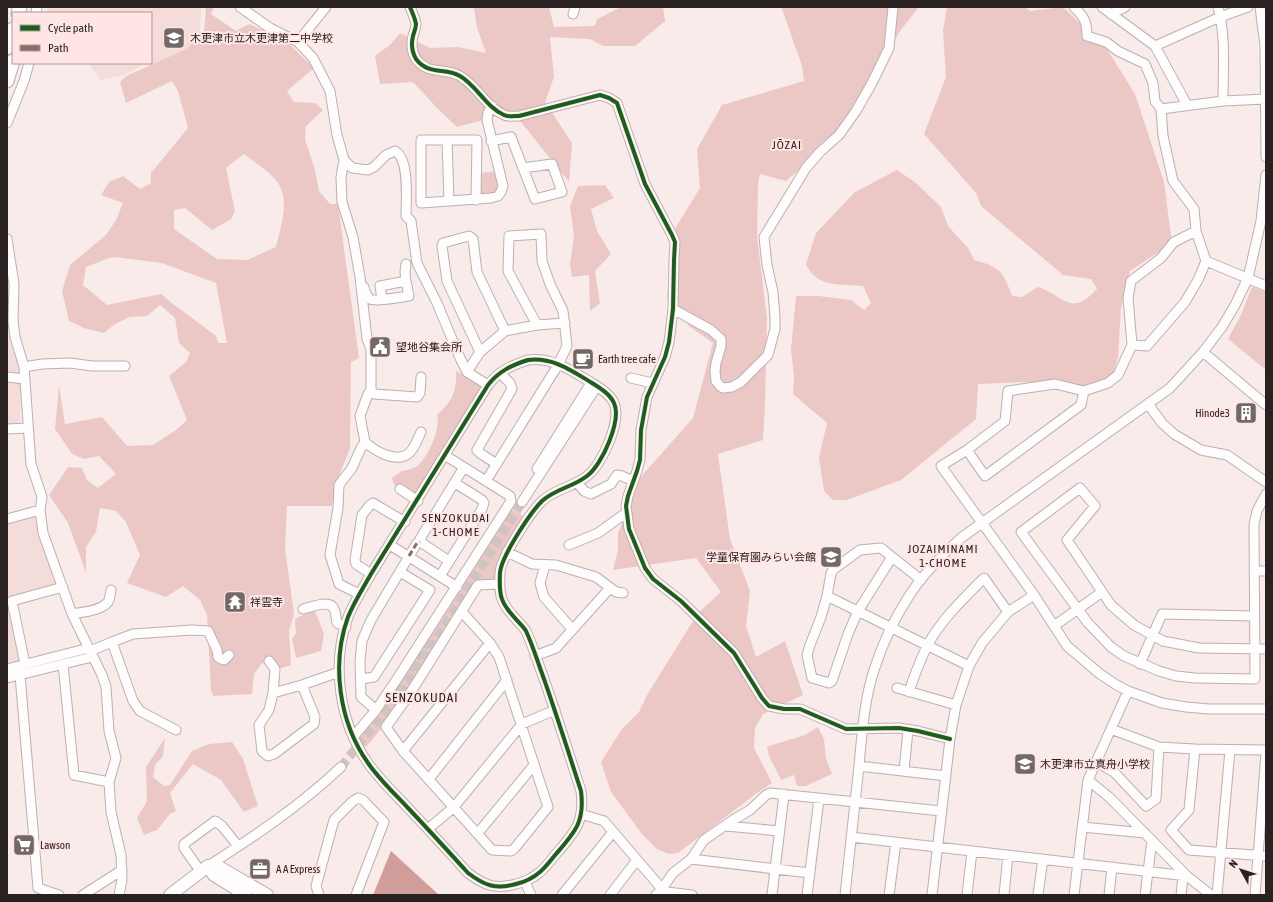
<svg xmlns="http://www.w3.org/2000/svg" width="1273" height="902" font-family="'Asap Condensed','Noto Sans JP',sans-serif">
<rect width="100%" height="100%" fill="#f9ebea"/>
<path fill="#f4dcda" d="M48,7H202L201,9L200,31L196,45L159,64L143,65L124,75L100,80L89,63H151V13H47Z
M7,273L9,298L8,334L20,373L17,375L7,374Z
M7,380L19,381L21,384L20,424L7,426Z
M36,516L58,583L56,587L10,599L22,662L7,667V524Z"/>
<path fill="#ebc8c6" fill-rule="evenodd" d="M206,7H214L211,14L236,31L249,24L286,41L314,68L287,91L294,102L315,103L323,110L306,126L305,139L315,170L319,191L330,204H338L359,358L351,362L350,448L336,484L332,506H287L285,548L294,614L289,631L291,665L278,669L262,663L254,674L252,694L213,696L211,690L207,615L200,600L183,586L166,597L127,583L140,555L126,522L116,511L100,508L96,532L86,547V573L68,523L49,495L68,467L82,468L87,480L98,488L116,474L99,456L84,459L72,454L55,429L59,386L65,424L102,417L127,446L153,445L176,430L187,420L169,376L186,362L190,353L179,343L175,318L160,305L147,316L130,317L115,324L104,333L84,328L69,321L62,291L70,265L106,235L116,220L123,203L101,195L109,182L123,176L140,189L151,183V173L188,128L178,91L172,81L126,103L120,82L126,76L187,49L204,31ZM244,154C254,162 266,169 274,178C292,197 281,225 276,247L247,260L217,259L174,229V210L185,208L212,230L231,219L235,211L226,168ZM114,257L162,263L216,283L227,343H219L215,335L173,304L161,294L107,305L83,285L86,267L109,258Z
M474,7H549L554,27L595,26L597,19L621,7H663L665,21L635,46H603L590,39L550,37L554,77L545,102L572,143L569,182L513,112L457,127L438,109L413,82L380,84L375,56L391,44L400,33L430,48L458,47L486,53L477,28Z
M783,7H919L900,31L833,144L817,154L786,181L760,174L758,183L757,236L767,319L765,404L763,440L718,454L730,539L750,591L746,626L756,657L785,641L803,695L763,714L755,728L754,748L772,783L757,793L678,853L669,854L657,849L642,834L611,792L601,762L622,729L639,712L647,695L698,613L721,592L696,558L613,570L618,550V533L624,519L631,488L693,418L713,343L690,327L667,298L676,227L700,188L697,149L722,105L804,81L802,66L782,9Z
M947,7H1025L1030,11L1063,7L1107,49L1135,94L1164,182L1172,243L1130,271L1121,308L1118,357L1109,388L1022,382L978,384L976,419L901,480L847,500H833L824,491L819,458L827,423L793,394L794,376L791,350L796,296H819L851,300L864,310L871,303L863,286C840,284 816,288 806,264L816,233L855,192L897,170L916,183L941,207L948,226L968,248L974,260C1000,267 1003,271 1012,296L1022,297L1038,287C1065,296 1070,318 1097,289L1091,279L1063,275L981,206L976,193L924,134L946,77L943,31Z
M497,171L499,189L494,193L479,196L480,173Z
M605,185L614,198L591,209L597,231L611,254L595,271L600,303L590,311L589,275L572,277L570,264L574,236L570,206L578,186Z
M1252,287L1266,292V370L1228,339L1241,315Z
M456,371L482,386L483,387L416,495L414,496L394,484L392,478C395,476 398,473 402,471C407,470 413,469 417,466C428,457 441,429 437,415C452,401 457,392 456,371Z
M511,509L521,514L523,518L500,558L495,578L493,580H477L382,728L366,747L363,746L359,739L360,735L419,653Z
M315,611L324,634L321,651L296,658L292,639L296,633L295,619L300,616Z
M818,727L824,739L826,759L832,774L806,786H797L794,775L781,780L770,758L767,748L769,746L805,735Z
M165,738L163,756L155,765L153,777L164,786L170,785L192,751L209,744L232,742L243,759L258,806L244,812L221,780L193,764L170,793L176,811L170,814L157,830L144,835L137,818L147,801L146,767Z"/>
<path fill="#d19d9a" d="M391,851L439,895H373Z"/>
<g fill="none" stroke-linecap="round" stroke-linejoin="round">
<path stroke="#d0c3c2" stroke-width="9" stroke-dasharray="9 4.5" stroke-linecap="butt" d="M409,670L430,637
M341,767L405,686L426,656L522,502"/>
<g stroke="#bbb0b0" stroke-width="11">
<path id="minor" d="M240,7L270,28L298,42L313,58L330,91L337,135L344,160L341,177L342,202L353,237L360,277L367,339L371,349V390L374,394L417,397L420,393L421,377
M410,7C412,12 415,18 416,24C416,28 414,32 413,36C411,44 412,52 416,59C429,76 445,67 460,76C477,86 486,107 504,115C508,117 514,116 519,116L600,95L609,98L617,103L645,184L672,235L675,242L674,260L673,309L669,342L665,357L647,397L641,430L640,460L637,471L628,496L626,506L629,529L645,568L653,579L681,601L734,653L754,685L762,698L769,706L784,709H800L846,729L899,728L918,731L950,739
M1074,7C1084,17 1087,21 1087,36L1106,42L1118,51L1145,64L1153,83L1155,101L1161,109
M1102,7L1155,46L1187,105
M1218,7C1226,36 1223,71 1223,101
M1260,7L1265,46L1266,157
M36,13L37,7
M573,14L575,7
M1111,14L1125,7
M298,42L326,7
M1155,46L1220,17L1248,7
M7,123L24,81L29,63
M447,140L449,201
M491,141L511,137L535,199L562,192L552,164L523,168
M344,160L352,168L368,170L374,167L386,155L395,151C410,159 406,202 406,216L411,221L417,263L437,303L460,358L467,372L488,385
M476,200L477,140H421V203L491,198L498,196L501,192L503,186L487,120L488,113L492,106
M1196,231L1174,242L1161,258L1131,281L1128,298L1132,345L1118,375L1108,383L1084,391L1055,384L1008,391L1005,421L967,450L941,466L1034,595L1067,646L1100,674L1115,684L1128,691L1162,703L1186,707L1209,709H1266
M7,239L14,284L13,321L15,337L24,367L31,464L42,497L40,510L43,533L72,614L102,675L106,687L109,731L116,758L109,782L111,812L121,855L122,880L119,895
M1206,261L1266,286
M406,281L405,272L406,264
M364,287C365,291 366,296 370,299C375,302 401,297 409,296L406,281L380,286L382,299
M673,309L711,330L721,339V346L716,363L715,371L716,381L720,386L723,388L732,387L741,382L768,355L775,329V318L773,292L767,265L764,237L806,168L820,152L839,135L856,111L872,83L889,48L893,7
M1132,345L1147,346L1185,302L1198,280L1206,261L1196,231L1194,209L1173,181L1163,136L1161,109L1223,101L1266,99
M480,352L447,281L442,246L443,243L469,236L473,239L477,272L505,331
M1203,352L1266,405
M528,360C553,357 572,371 592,383C600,388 610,394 614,403C622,420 602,465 587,476C573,487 555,489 542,501C530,513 501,557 500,573C499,594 500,602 514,617C518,622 523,626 526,631C533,646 538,663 544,679C557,716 569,754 581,791C585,822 575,832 556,854C551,860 546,867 540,872C533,878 525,882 516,884C495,890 484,885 468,873C448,851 428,829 408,808C394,793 379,779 368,763C339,722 331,664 348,617C354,602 363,588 371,574L488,385C499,371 512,365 528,360Z
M24,367L42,364L70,363L92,366H125
M467,372L480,352L505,331L537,325L565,323
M7,377L25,379
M631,378L652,383
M371,390L368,394L360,416L365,442C375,451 395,463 408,454C414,450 418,438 421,432
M1148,404L1162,423L1174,434L1201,450L1227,455L1266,482
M7,429L28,428
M967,450L985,476L1081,405L1084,391
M497,464L481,454L477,450L512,389L510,383L500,373
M537,469L591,383
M486,481L558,365L567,346L563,311L550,284L542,261L541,234L509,236L508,271L537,325
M577,482L584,491L591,494L611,484L617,475L622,476L633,481
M400,489L418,501
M1266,494L1257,511L1254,524L1255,679L1195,678L1176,676L1159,671L1124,656L1111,647L1088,623L1021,532L1080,488L1095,506L1067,540L1111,605L1134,625L1163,641L1199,648L1266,649
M522,502L597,386
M7,519L40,510
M390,545L457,587
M569,545L598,533L626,513
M507,552L532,564L556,565L596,577L616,592L623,593
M892,557L858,611L848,634L832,681L829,683L812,678L807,655L810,645L821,617L827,596L831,573L834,569L860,550L881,548C894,559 908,569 921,580
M449,561L422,543L420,539L464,467
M545,565L540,583L544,597L572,629
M1254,571H1266
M371,574L356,564L355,560L362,515L370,505L373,503L405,522
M440,576L482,509L484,503L482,500L455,483
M359,594L339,584L330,555L338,508L339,485L352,468L361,448L365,442
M827,596L969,666
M303,609C311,607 330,599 334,609C336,613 336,619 337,623L346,627
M462,612L490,643L499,657L548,807L514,849L511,851L492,850L403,751L386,727L409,695L478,585L500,584
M72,614C83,612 101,611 108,602C110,599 110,594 111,590
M1054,626L1102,592
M112,642L133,634L192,630L208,631L217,650L218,657L221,659L224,660L229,655
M90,651L112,642L133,701L140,711L176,730
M535,656L556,648L610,588
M269,661L275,669L273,693
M25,664L12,601L63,587
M63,664L74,775L109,782
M1140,664L1162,614L1254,616
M7,669L89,648
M20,675L38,888L59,895
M7,678L92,657
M361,679L374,677L430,590L400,572
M302,685L315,717L314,724L274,754L268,756L262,751L259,725L269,710L273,693L302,685L339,672
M897,688L956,705
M909,692C914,676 920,661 927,646C941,620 963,599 984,578L1008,612
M376,710L361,697L360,661L362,641L371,620L417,543L420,542
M1111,729L1159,747L1195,749L1266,750
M353,737L376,710L397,679L511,501L510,496L446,456
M1195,749L1189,810L1171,830L1189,850L1266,856
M403,751L490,643
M1096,762L1114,772L1146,806L1156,799L1159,747
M859,766L946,776
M904,771L908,730
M429,779L507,680
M1088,780L1109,797L1187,876L1211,895
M581,814L604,821L662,889L667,892L692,895
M726,826L779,831
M1082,827L1145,833
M428,829L454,807L522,724L555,710
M478,833L534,765
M851,837L1187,876
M691,859L810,873
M208,866C255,836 301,805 341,767
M201,872L184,848V844L215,821L222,826L238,846
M525,882L531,895
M83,895L122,870
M319,895L316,886L334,820L353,801L358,798L363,800L384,822L356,895
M562,895L613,832
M610,895L637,860
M656,895L662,889L673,873L691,859L704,840L733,820L750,810L766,795L770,793L941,811
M772,895L784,794
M807,895L819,799
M845,895C850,852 854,809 859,766C862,734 864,701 874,670C882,645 894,619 909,596C923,574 942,555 961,538L1170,388L1203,352L1222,327L1235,305L1248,278L1261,221L1266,175
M889,895L896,842
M932,895L950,739L956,705L969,666L982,643L1008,612L1034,595
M967,895L972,851
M1004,895L1008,855
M1038,895L1043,859
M1074,895L1088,780L1128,691
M1109,895L1112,867
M1145,895L1152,840
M1181,895L1183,876
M1217,895L1230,750
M1255,895L1266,753"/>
</g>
<g stroke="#bbb0b0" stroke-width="14">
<path id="major" d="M208,866L214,875L246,895
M170,895L208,866L219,867L267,895"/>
</g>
<g stroke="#bbb0b0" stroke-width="15">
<path id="highway" d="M18,13L20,7
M7,48L13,29
M7,81L13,61"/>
</g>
<use href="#minor" stroke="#fefcfc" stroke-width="9"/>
<use href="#major" stroke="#fefcfc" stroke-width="12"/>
<use href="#highway" stroke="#fefcfc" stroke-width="13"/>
<path stroke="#8d6e63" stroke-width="3" stroke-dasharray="6 3" stroke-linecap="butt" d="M409,556L417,543L420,542"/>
<g stroke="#ffe6e4" stroke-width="6">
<path id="cycleway" d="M410,7C412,12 415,18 416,24C416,28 414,32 413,36C411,44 412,52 416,59C429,76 445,67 460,76C477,86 486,107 504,115C508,117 514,116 519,116L600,95L609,98L617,103L645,184L672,235L675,242L674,260L673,309L669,342L665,357L647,397L641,430L640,460L637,471L628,496L626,506L629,529L645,568L653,579L681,601L734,653L754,685L762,698L769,706L784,709H800L846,729L899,728L918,731L950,739
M528,360C553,357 572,371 592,383C600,388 610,394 614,403C622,420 602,465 587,476C573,487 555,489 542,501C530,513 501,557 500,573C499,594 500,602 514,617C518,622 523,626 526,631C533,646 538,663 544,679C557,716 569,754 581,791C585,822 575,832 556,854C551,860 546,867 540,872C533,878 525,882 516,884C495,890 484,885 468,873C448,851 428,829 408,808C394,793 379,779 368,763C339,722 331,664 348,617C354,602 363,588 371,574L488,385C499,371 512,365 528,360Z"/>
</g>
<use href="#cycleway" stroke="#1b5e20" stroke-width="4"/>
</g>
<defs>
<g id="school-square" transform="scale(1.15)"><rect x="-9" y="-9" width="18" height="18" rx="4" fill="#726867" stroke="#ffe6e4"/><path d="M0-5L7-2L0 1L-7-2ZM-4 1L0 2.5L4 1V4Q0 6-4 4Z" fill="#fff"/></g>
<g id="civic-square" transform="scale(1.15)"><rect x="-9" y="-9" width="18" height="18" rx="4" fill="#726867" stroke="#ffe6e4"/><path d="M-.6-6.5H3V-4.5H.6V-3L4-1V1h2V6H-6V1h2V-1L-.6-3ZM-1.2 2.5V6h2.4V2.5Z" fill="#fff"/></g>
<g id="cafe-square" transform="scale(1.15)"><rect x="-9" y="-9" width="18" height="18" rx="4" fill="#726867" stroke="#ffe6e4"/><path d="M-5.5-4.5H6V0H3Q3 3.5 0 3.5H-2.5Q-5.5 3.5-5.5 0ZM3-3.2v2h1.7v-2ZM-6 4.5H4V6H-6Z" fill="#fff"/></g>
<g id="building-square" transform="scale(1.15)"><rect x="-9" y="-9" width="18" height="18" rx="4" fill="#726867" stroke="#ffe6e4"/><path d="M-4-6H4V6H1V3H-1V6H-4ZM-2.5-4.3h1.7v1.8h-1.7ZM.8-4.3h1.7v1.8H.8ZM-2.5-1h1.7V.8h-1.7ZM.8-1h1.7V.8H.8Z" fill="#fff"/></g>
<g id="temple-square" transform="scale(1.15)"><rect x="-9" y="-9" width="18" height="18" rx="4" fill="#726867" stroke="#ffe6e4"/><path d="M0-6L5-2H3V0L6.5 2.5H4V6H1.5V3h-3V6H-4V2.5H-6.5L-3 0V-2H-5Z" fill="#fff"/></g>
<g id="supermarket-square" transform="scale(1.15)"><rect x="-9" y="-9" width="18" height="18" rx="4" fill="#726867" stroke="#ffe6e4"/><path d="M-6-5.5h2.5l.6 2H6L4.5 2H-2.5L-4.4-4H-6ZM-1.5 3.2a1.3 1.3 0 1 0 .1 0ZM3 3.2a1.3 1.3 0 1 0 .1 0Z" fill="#fff"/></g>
<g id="office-square" transform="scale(1.15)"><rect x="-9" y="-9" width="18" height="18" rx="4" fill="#726867" stroke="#ffe6e4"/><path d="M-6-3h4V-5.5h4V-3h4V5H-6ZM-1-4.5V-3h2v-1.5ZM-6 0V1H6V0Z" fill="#fff"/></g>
</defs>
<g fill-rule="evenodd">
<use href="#school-square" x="174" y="38"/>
<use href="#civic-square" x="380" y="347"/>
<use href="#cafe-square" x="583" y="359"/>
<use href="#building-square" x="1246" y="413"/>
<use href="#school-square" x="831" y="557"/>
<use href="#temple-square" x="235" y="602"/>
<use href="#school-square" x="1025" y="764"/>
<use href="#supermarket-square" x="24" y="845"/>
<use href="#office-square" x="260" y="869"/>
</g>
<g text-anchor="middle" stroke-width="4" stroke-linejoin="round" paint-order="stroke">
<g font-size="11" fill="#2a2121" stroke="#ffe6e4" text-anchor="start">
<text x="190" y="42">木更津市立木更津第二中学校</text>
<text x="396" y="351">望地谷集会所</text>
<text x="598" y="363">Earth tree cafe</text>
<text x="1230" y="417" text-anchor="end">Hinode3</text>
<text x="816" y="561" text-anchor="end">学童保育園みらい会館</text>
<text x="250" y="606">祥雲寺</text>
<text x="1040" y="768">木更津市立真舟小学校</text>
<text x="40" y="849">Lawson</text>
<text x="276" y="873">A A Express</text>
</g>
<g font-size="12" letter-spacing="1" fill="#2a2121" stroke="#ffe6e4">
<text x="787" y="149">JŌZAI</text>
<text x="456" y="522">SENZOKUDAI<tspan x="456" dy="14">1-CHOME</tspan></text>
<text x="943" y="553">JOZAIMINAMI<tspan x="943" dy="14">1-CHOME</tspan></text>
</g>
<g font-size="13" letter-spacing="1" fill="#2a2121" stroke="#ffe6e4">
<text x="422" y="702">SENZOKUDAI</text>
</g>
</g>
<rect width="1273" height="902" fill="none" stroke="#2a2121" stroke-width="16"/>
<rect x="12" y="12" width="140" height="52" fill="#ffe6e4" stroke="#aa9796"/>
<rect x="20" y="25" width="20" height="6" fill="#1b5e20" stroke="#aa9796"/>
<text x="48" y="32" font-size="12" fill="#2a2121">Cycle path</text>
<rect x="20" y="45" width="20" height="6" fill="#8d6e63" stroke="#aa9796"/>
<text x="48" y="52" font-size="12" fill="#2a2121">Path</text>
<g transform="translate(1241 870) rotate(309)" stroke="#ffe6e4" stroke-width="3" paint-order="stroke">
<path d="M0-3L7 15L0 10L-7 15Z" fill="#2a2121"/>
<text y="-6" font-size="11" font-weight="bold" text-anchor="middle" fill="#2a2121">N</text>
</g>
</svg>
